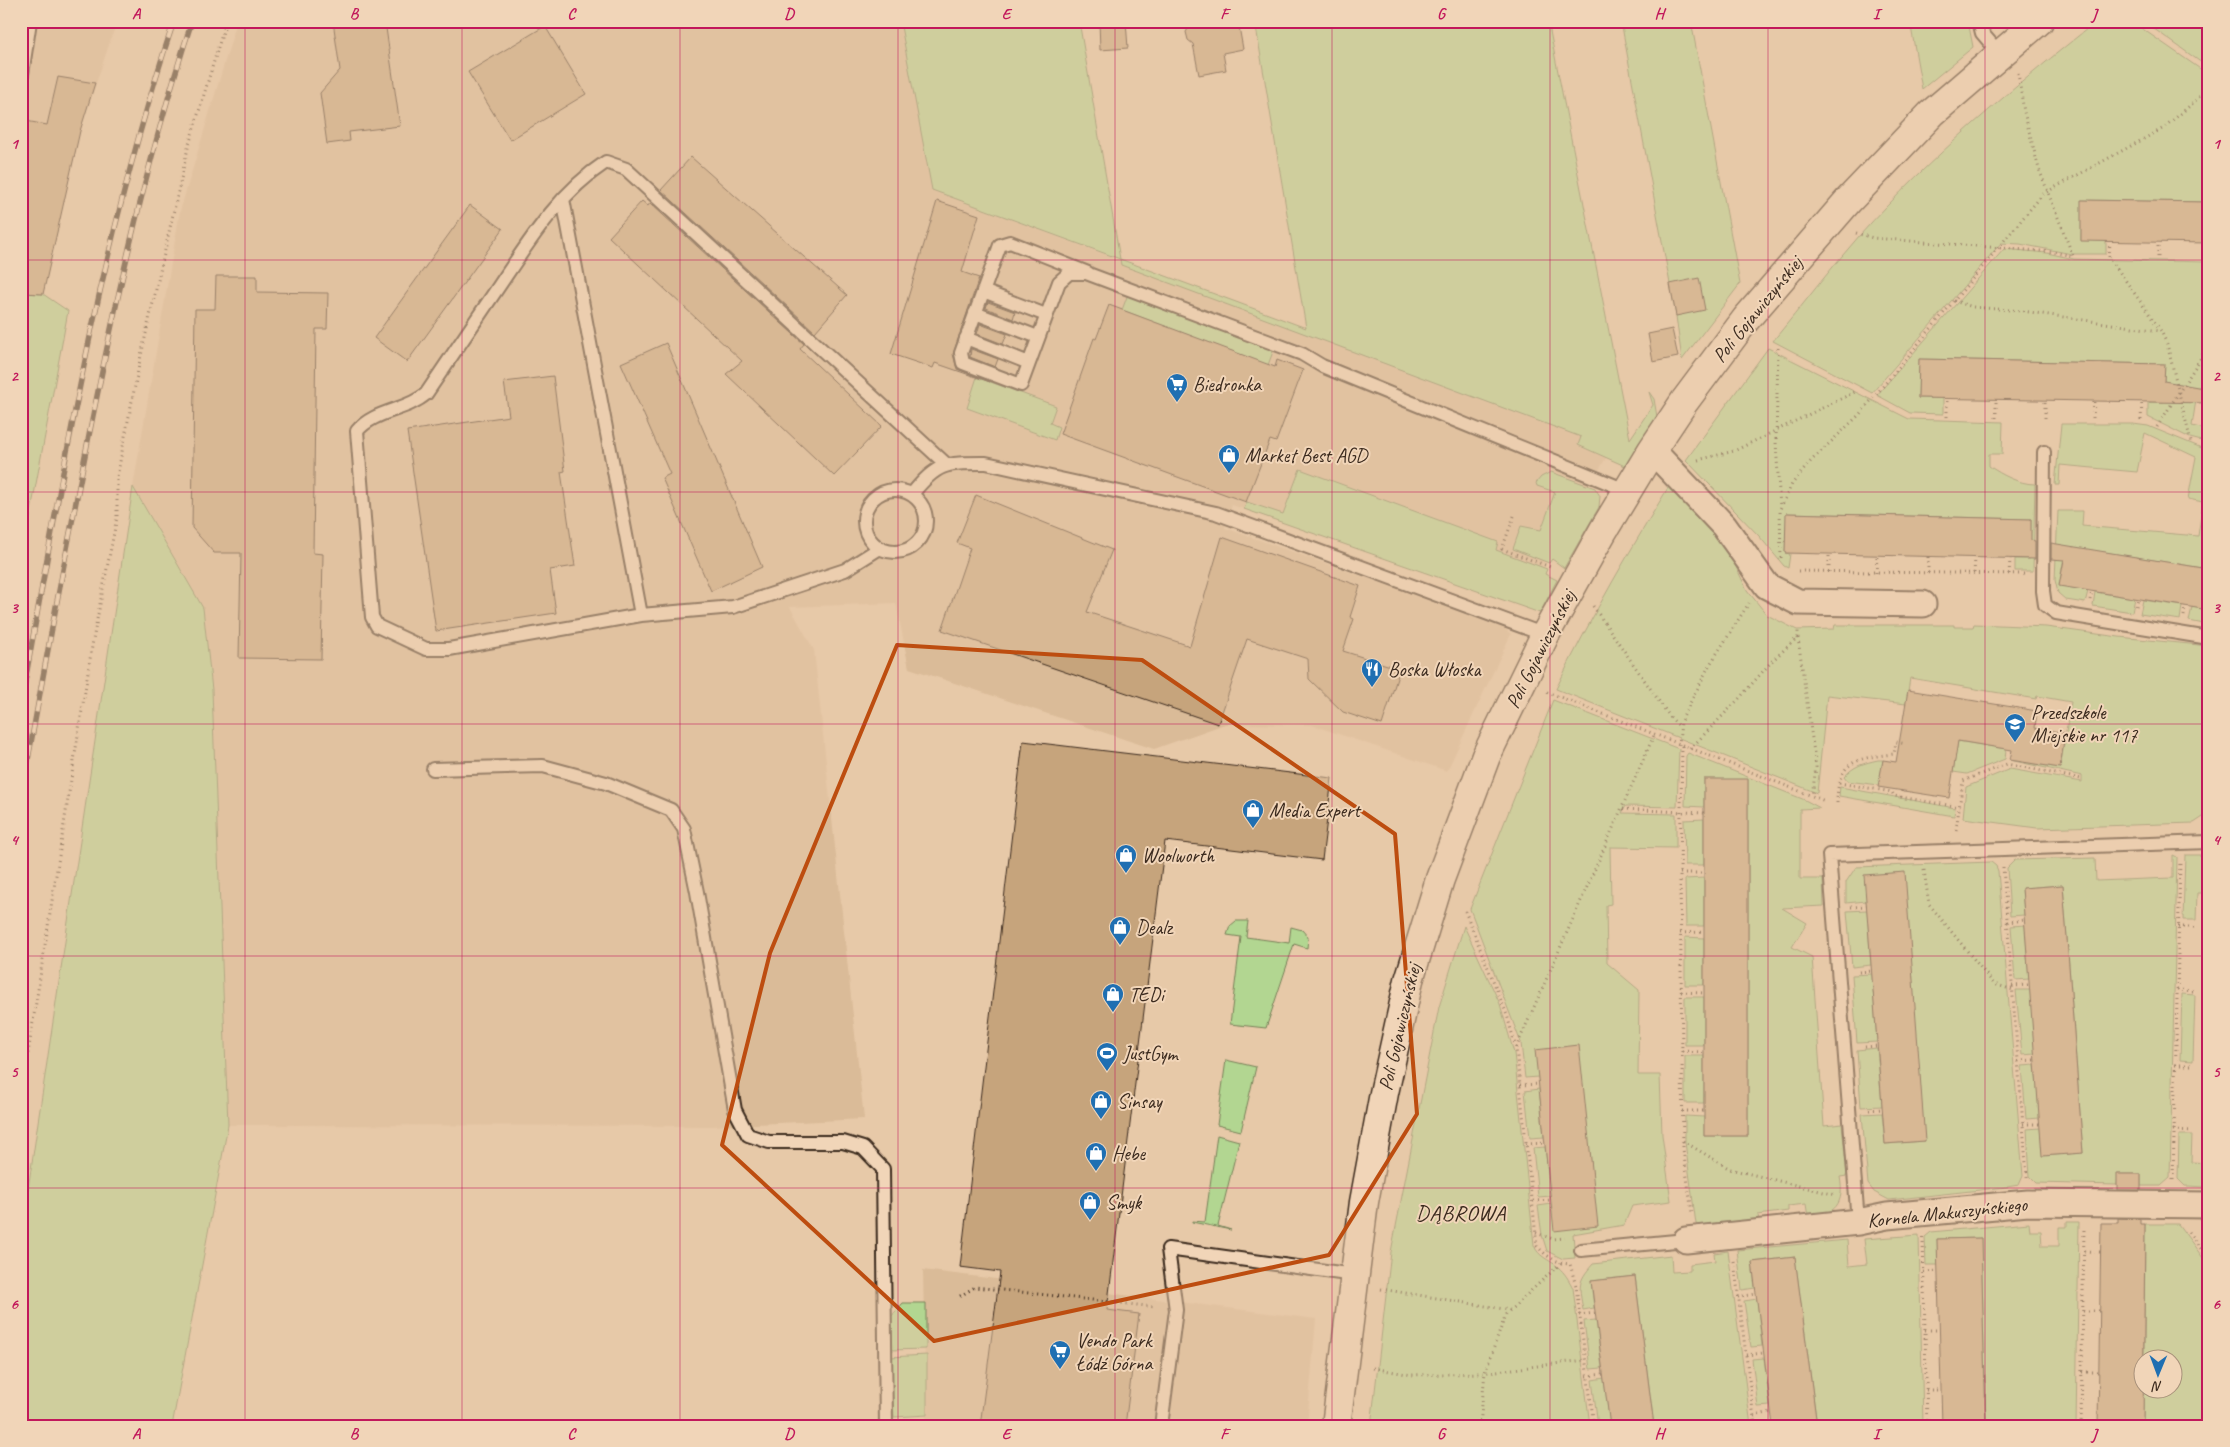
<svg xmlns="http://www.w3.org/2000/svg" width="2230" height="1447" font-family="Caveat,sans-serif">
<rect width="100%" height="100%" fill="#e7c9a8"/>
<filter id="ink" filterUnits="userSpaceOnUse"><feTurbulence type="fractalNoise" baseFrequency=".02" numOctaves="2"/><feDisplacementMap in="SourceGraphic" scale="10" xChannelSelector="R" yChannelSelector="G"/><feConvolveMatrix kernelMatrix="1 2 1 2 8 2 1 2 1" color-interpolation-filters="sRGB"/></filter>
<g filter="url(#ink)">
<path fill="#dabb98" d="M21,21H117L80,131L21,293Z
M237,21H900L932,190L1583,432L1578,445L1606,458L1519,605L1232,505L1225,528L1499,624L1511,634L1447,771L1312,725L1225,724L1154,749L909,668L896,603L790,607L814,650L864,1119L713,1126L228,1125L212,690L203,608L133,487L180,211Z
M923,1270L1316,1319L1307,1426H926Z"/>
<path fill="#b2d691" stroke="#768058" d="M900,21H1079L1120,259L1306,328L1255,21H1548L1630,439L1653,405L1649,392L1654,399L1657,417L1625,466L1578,445L1581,437L1121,265L1120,259L932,190Z
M1621,21H1691L1740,284L1682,360L1676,316Z
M1910,21H1968L1973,47L1922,89Z
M2097,21H2131L2209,75V202L2082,200L2081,240L2106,241V254H2072L2020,244L2001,243L1872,393L1773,341C1802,306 1830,269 1860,235C1931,156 2014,87 2097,21Z
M2143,21H2209V68Z
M2004,249L2047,253L2074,259L2209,262V389L2198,387L2192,426L2209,430V443L2190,438L2148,417V402H2164V364L1919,359L1918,398H1943V414L1910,413L1877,395Z
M21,293L43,294L68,311L21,565Z
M1128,294L1274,349L1268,365L1122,310Z
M1768,348L1909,419L2003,422L2002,454H1989V466C2002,475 2019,484 2035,484L2033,571H2015V559H2030L2031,519L1787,513L1785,553L1790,554L1788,568L1784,566L1759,536L1686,460Z
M977,377L1056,406L1050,423L1059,427L1055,440L967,408Z
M2061,424H2133L2148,426L2209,451V569L2066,546L2059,585L2088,591L2085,603L2066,600L2058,593L2055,580L2058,511H2083L2082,526L2198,536L2203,502L2188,499L2196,457L2145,433L2137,472L2060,465L2059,485H2055Z
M1300,469L1498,542L1496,550L1547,569L1545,574L1557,580L1540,613L1244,509L1247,502L1283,514Z
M1551,472L1595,488L1600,496L1599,507L1564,568L1552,559L1549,563L1513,549L1521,526L1541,530L1555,492L1537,486L1536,483L1541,477Z
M1674,478L1713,519L1747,590L1767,615L1797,630L1834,629L1835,625H1954V627H1973L1974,624L2046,627L2119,637L2209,646V729L2204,751L2209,753V813L2194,823L2037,828L1963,818L1966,787L2010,769L2082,782V776L2010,760L2060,768L2071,702L2037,696L2036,699L1910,678L1906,704L1827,695L1817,793L1556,689C1591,616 1632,547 1674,478Z
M133,487L203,608L212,690L228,1125L172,1426H21V1236Z
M2095,592L2135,598L2132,612L2093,606Z
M2143,600L2182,606L2180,620L2140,614Z
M2192,607L2209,610V625L2189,621Z
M1553,700L1679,749L1677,807L1626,806L1622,813L1676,814V848L1610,847L1611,904L1606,905L1607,963L1639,990L1638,1075H1660L1662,1135L1671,1201L1632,1206L1624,1225L1573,1234L1575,1258L1563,1259L1547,1251L1542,1235L1538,1206L1552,1204L1538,1077L1525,1078L1521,1043L1470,909Z
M1958,741L2006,749L2005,759L1967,774L1953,772Z
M1688,753L1805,800L1820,808L1800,809V879H1823L1824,906L1782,908L1807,923L1792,947L1812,957L1824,1126L1842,1124L1847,1176L1840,1177C1845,1204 1835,1215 1808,1217L1806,1204L1788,1206V1211L1758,1215L1759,1221L1701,1227L1696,1224L1685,1142V1116L1704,1117V1136H1748V780L1704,779V807L1685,806L1686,756Z
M1878,760H1883L1879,785L1847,781L1844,777C1853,766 1864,763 1878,760Z
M1840,787L1955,808L1954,816L1839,796Z
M1704,819V865H1685L1684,820Z
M2173,855L2177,857L2170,1178L2161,1186H2141V1174H2118L2117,1185L2037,1183L2030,1176L2027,1129L2040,1128L2043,1156L2083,1153L2063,885L2022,888L2024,915L2010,916L2007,868L2015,860L2095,858L2096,881L2173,878Z
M2185,855H2209V893H2197L2196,920H2183Z
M1991,862L1996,866L1998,871L2023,1176L2019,1185L2007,1187L1889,1200L1874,1192L1868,1184L1862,1114L1882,1113L1885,1144L1925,1141L1866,901L1846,903V882L1856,867Z
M1704,878V926H1686L1685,879Z
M1867,910L1871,965L1852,967L1847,911Z
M1236,921H1248L1246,937L1289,943L1291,927L1302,930L1308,937L1307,948L1294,944L1266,1028L1230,1024L1241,937L1227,935L1230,926Z
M2025,925L2029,979L2015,980L2011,926Z
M1464,926L1500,1004L1514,1053L1534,1245C1538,1257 1549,1259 1558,1267C1565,1273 1569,1280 1573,1288L1590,1426H1371L1391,1252L1439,1007Z
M1685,937L1704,938V985H1685Z
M1872,974L1877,1042L1857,1043L1852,975Z
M2016,990H2030L2035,1054L2022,1055Z
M2182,994L2195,995L2193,1061L2180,1060Z
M1685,997H1704V1045H1685Z
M1877,1048L1882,1106L1861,1107L1857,1050Z
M1685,1056H1704V1103H1685Z
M1226,1060L1256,1067L1241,1131L1217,1125Z
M2035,1065L2040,1118L2026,1119L2022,1066Z
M1539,1089L1544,1137L1530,1138L1525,1091Z
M1217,1135L1239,1141L1218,1226L1231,1230L1192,1222V1221L1205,1222Z
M2179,1135H2192L2191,1162L2209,1163V1187L2185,1186L2178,1179Z
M1545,1147L1551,1196L1538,1197L1533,1148Z
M2067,1222H2079L2076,1426H1986L1981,1238L1937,1239L1938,1265H1926L1925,1237L1931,1232L2029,1223L2030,1231H2041L2042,1246H2059V1227H2067Z
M2145,1224H2178L2209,1266L2208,1426H2143V1390H2172V1360L2144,1359Z
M1919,1235L1923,1426H1817L1795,1257L1752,1262L1755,1288L1742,1290L1737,1250L1847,1240L1849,1266L1867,1264L1864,1239Z
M1728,1251L1751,1426H1654L1635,1276L1591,1281L1594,1308L1583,1310C1579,1286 1577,1282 1593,1264L1671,1255L1672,1272L1690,1271V1264L1715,1261L1714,1253Z
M1757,1299L1762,1346L1751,1347L1744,1301Z
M903,1303H926V1349L890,1350L889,1319Z
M1596,1320L1602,1368L1590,1369L1584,1321Z
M927,1355V1415L894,1417L890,1357Z
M1764,1358L1770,1406L1758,1407L1752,1359Z
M1604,1378L1610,1426H1598L1592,1380Z"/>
<path fill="#c6a47c" stroke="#3b2a1e" d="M333,21H385L400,126L349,132L350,141L327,144L320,93L340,70Z
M1099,21H1126L1128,48L1100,50Z
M1193,21H1238L1243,49L1223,53L1226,70L1199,75L1193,44L1188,40L1186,32Z
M545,26L586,94L510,140L468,72Z
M58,77L95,83L80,131L43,294L21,293V120L47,125Z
M691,157L847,295L815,332L661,190Z
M2081,200L2209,202V243L2081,241Z
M642,201L648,206L650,203L804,344L800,349L882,426L834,476L726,374L742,361L609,237Z
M937,201L979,215L962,272L979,278L953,354L957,369L990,382L935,363L933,368L891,354Z
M470,205L503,229L407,362L374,338Z
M216,276H257V292L328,293L327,329H316L313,553L323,554L321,659L239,658L241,553H214L192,528L195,309H215Z
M1699,278L1705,310L1676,316L1670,284Z
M988,302L1015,312L1013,319L986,308Z
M1109,305L1275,367L1277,360L1303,370L1276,442L1270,440L1246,502L1060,434L1094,338L1096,339Z
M980,324L1007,334L1003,344L977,334Z
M1672,329L1678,357L1653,362L1648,334Z
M666,343L762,567L711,591L662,478L670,474L621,363Z
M971,349L998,359L995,367L970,357Z
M1919,359L2165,364L2164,381L2209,389V403L1918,398Z
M553,376L565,471L561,472L575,566L550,570L556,613L436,631L407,431L509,416L504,382Z
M976,495L1112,550L1087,612L1190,646L1222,537L1360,586L1350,617L1354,619L1343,651L1400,669L1382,725L1343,712L1309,679L1308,659L1247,639L1218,724L942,630L970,548L957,543Z
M1786,513L2031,519V540L2035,541V559L1785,553Z
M2051,543L2209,569V610L2059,586L2064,560L2051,559Z
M1908,690L2037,711L2035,728L2065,733L2060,768L2010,760L2012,750L1958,741L1949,798L1878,787L1883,760L1896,762Z
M1023,741L1332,778L1322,860L1165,841L1107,1310L1139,1314L1125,1426H980L1000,1272L960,1267Z
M1704,779H1748V1136H1704Z
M1905,872L1925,1141L1885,1144L1864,875Z
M2063,885L2083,1153L2042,1156L2022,888Z
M1579,1045L1598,1226L1554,1231L1535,1050Z
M2117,1174H2141V1190H2117Z
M2118,1218L2140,1219V1224H2145L2143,1426H2098L2101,1223H2118Z
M1981,1238L1986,1426H1942L1937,1239Z
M1795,1257L1817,1426H1773L1752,1262Z
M1635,1276L1654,1426H1610L1591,1281Z"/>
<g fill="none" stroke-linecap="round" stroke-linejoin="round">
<g stroke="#3b2a1e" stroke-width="16">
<path id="lane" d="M1979,21L1982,33L2000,54
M21,81L30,21
M563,199L641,615
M1088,273L1010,242L1000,245L961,353L963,363L1021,385L1059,282L1069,273H1086L1302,354L1322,366L1628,491
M983,291L1046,315
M975,313L1038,337
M966,338L1029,363
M2044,452L2043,591L2045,605L2056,613L2209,638
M864 521a31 31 0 1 1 62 0a31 31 0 1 1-62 0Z
M912,494C938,462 946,463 986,463L1216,513L1545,635
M880,548L845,570L733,607L641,615L449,649H426L377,626L372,617L357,431C374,410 406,411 426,394C450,358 475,322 499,286C530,240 559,193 606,162L626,169L947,465
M433,769L543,766L606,783L671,810L684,829L697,892L735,1110L748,1135L769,1142H843L863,1148L883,1169L886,1426
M1858,1222L1829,855L2209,842
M1581,1250L1686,1240
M1161,1426L1176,1310L1168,1249L1354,1275"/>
</g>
<g stroke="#3b2a1e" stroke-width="29">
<path id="street" d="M1652,450L1724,526L1767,586L1798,602L1923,604
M1686,1240L1858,1222L1887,1216L2028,1203L2209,1205"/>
</g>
<g stroke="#3b2a1e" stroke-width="31">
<path id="secondary" d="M1336,1426L1364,1202L1384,1093L1409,980L1440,879L1486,756L1545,635L1603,531L1652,450L1684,402L1746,319L1848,201L1932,113L2039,21"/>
</g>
<path stroke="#3b2a1e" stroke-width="3" stroke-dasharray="1 4" stroke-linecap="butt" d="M2018,73L2024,112L2039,169L2073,256
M1856,233L1873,238L2053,252L2073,256
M2110,241L2109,257L2161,331L2167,344L2191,442
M2158,257V242
M2208,258V243
M1954,301L1973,307L2022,311L2160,331
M1778,348L1776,442L1780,508
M1947,417V398
M1996,418V399
M2045,418V401
M2093,418L2094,401
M2141,420L2142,402
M2157,427L2209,345
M1698,460L1734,451L1857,391
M1514,516L1502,549L1553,568
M1781,558L1780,509L1792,484L1811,461L1859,415L2043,194L2162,129L2192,104L2209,87
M1798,571L2024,574
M1829,572V554
M1876,573L1877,556
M1928,573V557
M1974,573L1975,558
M2009,574L2010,559
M2090,600L2092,591
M1593,606L1670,717L1680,727
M2136,606L2138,599
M2184,616L2185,606
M1798,638L1816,767L1812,796
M1547,692L1825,801
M1679,745L1681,721L1709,666L1749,603
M1682,746L1680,873L1683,1149L1692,1213
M1690,749L1737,701L1773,660L1798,637V628
M1839,783L1892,792L1894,796L1960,807
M1901,797L1902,790
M1837,803C1837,760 1857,758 1894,754L1896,742L1906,744
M1623,809L1704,813
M1956,830L1963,781L2007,764L2081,779
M2003,867L2027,1177
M1924,870L1929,904L1994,984L2013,990
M1680,873H1704
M1851,907L1867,906
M1465,911L1507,1015L1516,1048L1537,1246C1546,1256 1556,1263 1570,1264L1576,1286L1594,1426
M2007,922L2025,920
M2178,927H2196
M1680,933L1704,932
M1859,972L1872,971
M2012,986L2029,985
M2177,990L2195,991
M1681,992L1704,993
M1865,1047L1877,1046
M1516,1048L1654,735
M1682,1051L1704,1052
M2018,1061L2035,1060
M2175,1065H2193
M1520,1085L1539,1084
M21,1098L93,640L117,517V477L140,360L188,148L226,21
M1869,1110L1882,1109
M1682,1111H1704
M2023,1124H2040
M2173,1130L2192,1131
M1683,1141L1730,1169L1836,1195
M1526,1144L1545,1143
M2173,1180L2180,861
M1533,1201L1551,1200
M2188,1232L2209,1259
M1536,1233L1553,1239L1565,1238
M1923,1238L1927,1426
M2084,1251L2101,1252
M1734,1261L1755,1426
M1924,1272L1938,1271
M1381,1289L1510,1310
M960,1296L975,1287L1155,1307
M1738,1297L1756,1294
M2083,1311H2100
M1579,1315L1595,1313
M1925,1330H1939
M1746,1355L1763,1353
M1373,1368L1412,1375L1481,1373L1585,1360
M2082,1372H2099
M1587,1376L1603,1374
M1926,1390H1941
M1754,1416L1771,1412
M1480,1426L1485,1372L1506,1314L1561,1263
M2081,1426L2084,1228"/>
<use href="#lane" stroke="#f1d5b8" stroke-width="12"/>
<use href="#street" stroke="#f1d5b8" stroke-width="25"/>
<use href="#secondary" stroke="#f1d5b8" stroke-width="28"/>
<g stroke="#3b2a1e" stroke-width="5.5">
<path id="rail" d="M21,704C62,475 100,243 174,21
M21,799C40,691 60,584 81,476C111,323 143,170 192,21"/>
</g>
<use href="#rail" stroke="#f1d5b8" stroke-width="4" stroke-dasharray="11" stroke-linecap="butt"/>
</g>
</g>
<path d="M0 0H2230V1447H0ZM897,645L1142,660L1395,834L1417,1114L1329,1255L934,1341L722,1145L770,953Z" fill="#e7c9a8" fill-opacity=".55" fill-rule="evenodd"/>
<path fill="none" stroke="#bd4d10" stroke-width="4" stroke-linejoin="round" d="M897,645L1142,660L1395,834L1417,1114L1329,1255L934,1341L722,1145L770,953Z"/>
<path fill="none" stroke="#c2185b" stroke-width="1" stroke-opacity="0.55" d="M245,21V1426M462,21V1426M680,21V1426M898,21V1426M1115,21V1426M1332,21V1426M1550,21V1426M1768,21V1426M1985,21V1426M21,260H2209M21,492H2209M21,724H2209M21,956H2209M21,1188H2209"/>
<defs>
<g id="supermarket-pin" transform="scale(1.125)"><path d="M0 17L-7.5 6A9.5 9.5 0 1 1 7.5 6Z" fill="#1f6fb2" stroke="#f1d5b8"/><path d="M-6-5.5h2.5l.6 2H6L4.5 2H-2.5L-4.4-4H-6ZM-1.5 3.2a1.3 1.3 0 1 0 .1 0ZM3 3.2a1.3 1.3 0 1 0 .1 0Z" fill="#fff"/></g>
<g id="shop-pin" transform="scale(1.125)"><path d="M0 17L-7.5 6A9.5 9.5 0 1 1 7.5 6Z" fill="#1f6fb2" stroke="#f1d5b8"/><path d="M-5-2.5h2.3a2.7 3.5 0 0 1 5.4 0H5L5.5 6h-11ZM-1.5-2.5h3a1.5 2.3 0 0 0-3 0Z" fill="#fff"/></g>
<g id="restaurant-pin" transform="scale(1.125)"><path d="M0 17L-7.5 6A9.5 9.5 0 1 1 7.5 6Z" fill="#1f6fb2" stroke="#f1d5b8"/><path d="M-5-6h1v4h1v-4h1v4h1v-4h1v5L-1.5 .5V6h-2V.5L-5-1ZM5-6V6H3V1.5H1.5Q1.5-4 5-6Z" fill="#fff"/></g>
<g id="school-pin" transform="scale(1.125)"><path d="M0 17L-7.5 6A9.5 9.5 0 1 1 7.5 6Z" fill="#1f6fb2" stroke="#f1d5b8"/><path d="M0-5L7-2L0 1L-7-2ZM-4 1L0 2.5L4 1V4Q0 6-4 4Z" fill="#fff"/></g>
<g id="stadium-pin" transform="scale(1.125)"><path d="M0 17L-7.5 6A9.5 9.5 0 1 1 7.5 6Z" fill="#1f6fb2" stroke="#f1d5b8"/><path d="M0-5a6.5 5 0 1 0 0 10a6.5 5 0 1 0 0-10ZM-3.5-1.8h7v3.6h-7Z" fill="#fff"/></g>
</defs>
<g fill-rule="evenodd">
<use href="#supermarket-pin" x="1177" y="384"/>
<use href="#shop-pin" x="1229" y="455"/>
<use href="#restaurant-pin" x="1372" y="669"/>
<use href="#school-pin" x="2015" y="724"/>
<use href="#shop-pin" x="1253" y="810"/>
<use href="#shop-pin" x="1126" y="855"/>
<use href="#shop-pin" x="1120" y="927"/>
<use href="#shop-pin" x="1113" y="994"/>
<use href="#stadium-pin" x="1107" y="1053"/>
<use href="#shop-pin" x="1101" y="1101"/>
<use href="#shop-pin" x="1096" y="1153"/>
<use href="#shop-pin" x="1090" y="1202"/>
<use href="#supermarket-pin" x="1060" y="1351"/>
</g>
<g text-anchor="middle" stroke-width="4" stroke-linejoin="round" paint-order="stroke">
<g font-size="20" fill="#3b2a1e" stroke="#f1d5b8">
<text transform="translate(1757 309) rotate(-51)" y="7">Poli Gojawiczyńskiej</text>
<text transform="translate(1540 649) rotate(-63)" y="7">Poli Gojawiczyńskiej</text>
<text transform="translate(1399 1027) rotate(-77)" y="7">Poli Gojawiczyńskiej</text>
<text transform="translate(1947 1212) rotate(-6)" y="7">Kornela Makuszyńskiego</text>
</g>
<g font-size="20" fill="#3b2a1e" stroke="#f1d5b8" text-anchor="start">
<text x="1193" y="391">Biedronka</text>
<text x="1245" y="462">Market Best AGD</text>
<text x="1388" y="676">Boska Włoska</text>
<text x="2031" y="719">Przedszkole<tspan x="2031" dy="23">Miejskie nr 117</tspan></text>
<text x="1269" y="817">Media Expert</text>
<text x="1142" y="862">Woolworth</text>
<text x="1136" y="934">Dealz</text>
<text x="1129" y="1001">TEDi</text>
<text x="1123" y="1060">JustGym</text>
<text x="1117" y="1108">Sinsay</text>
<text x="1112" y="1160">Hebe</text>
<text x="1106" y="1209">Smyk</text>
<text x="1076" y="1347">Vendo Park<tspan x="1076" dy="23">Łódź Górna</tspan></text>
</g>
<g font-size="22" letter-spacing="1" fill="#3b2a1e" stroke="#f1d5b8">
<text x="1461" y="1220">DĄBROWA</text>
</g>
</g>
<rect width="2230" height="1447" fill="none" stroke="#f1d5b8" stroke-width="55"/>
<g transform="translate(2158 1374) rotate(181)"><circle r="24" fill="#f1d5b8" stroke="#a8917a"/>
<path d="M0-4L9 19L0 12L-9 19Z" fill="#1f6fb2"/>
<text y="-8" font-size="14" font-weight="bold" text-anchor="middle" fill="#3b2a1e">N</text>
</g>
<rect x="28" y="28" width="2174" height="1392" fill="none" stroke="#c2185b" stroke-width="2"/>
<g font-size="16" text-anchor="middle" font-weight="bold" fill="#c2185b">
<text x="136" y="19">A</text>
<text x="354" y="19">B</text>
<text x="571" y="19">C</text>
<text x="789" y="19">D</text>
<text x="1006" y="19">E</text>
<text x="1224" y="19">F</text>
<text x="1441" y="19">G</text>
<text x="1659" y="19">H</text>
<text x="1876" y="19">I</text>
<text x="2094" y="19">J</text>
<text x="14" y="149">1</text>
<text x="2216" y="149">1</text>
<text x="14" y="381">2</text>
<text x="2216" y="381">2</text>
<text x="14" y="613">3</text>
<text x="2216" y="613">3</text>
<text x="14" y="845">4</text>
<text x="2216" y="845">4</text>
<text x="14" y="1077">5</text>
<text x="2216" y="1077">5</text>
<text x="14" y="1309">6</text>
<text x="2216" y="1309">6</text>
<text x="136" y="1439">A</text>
<text x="354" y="1439">B</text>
<text x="571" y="1439">C</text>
<text x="789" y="1439">D</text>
<text x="1006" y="1439">E</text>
<text x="1224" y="1439">F</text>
<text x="1441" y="1439">G</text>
<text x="1659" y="1439">H</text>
<text x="1876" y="1439">I</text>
<text x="2094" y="1439">J</text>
</g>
</svg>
